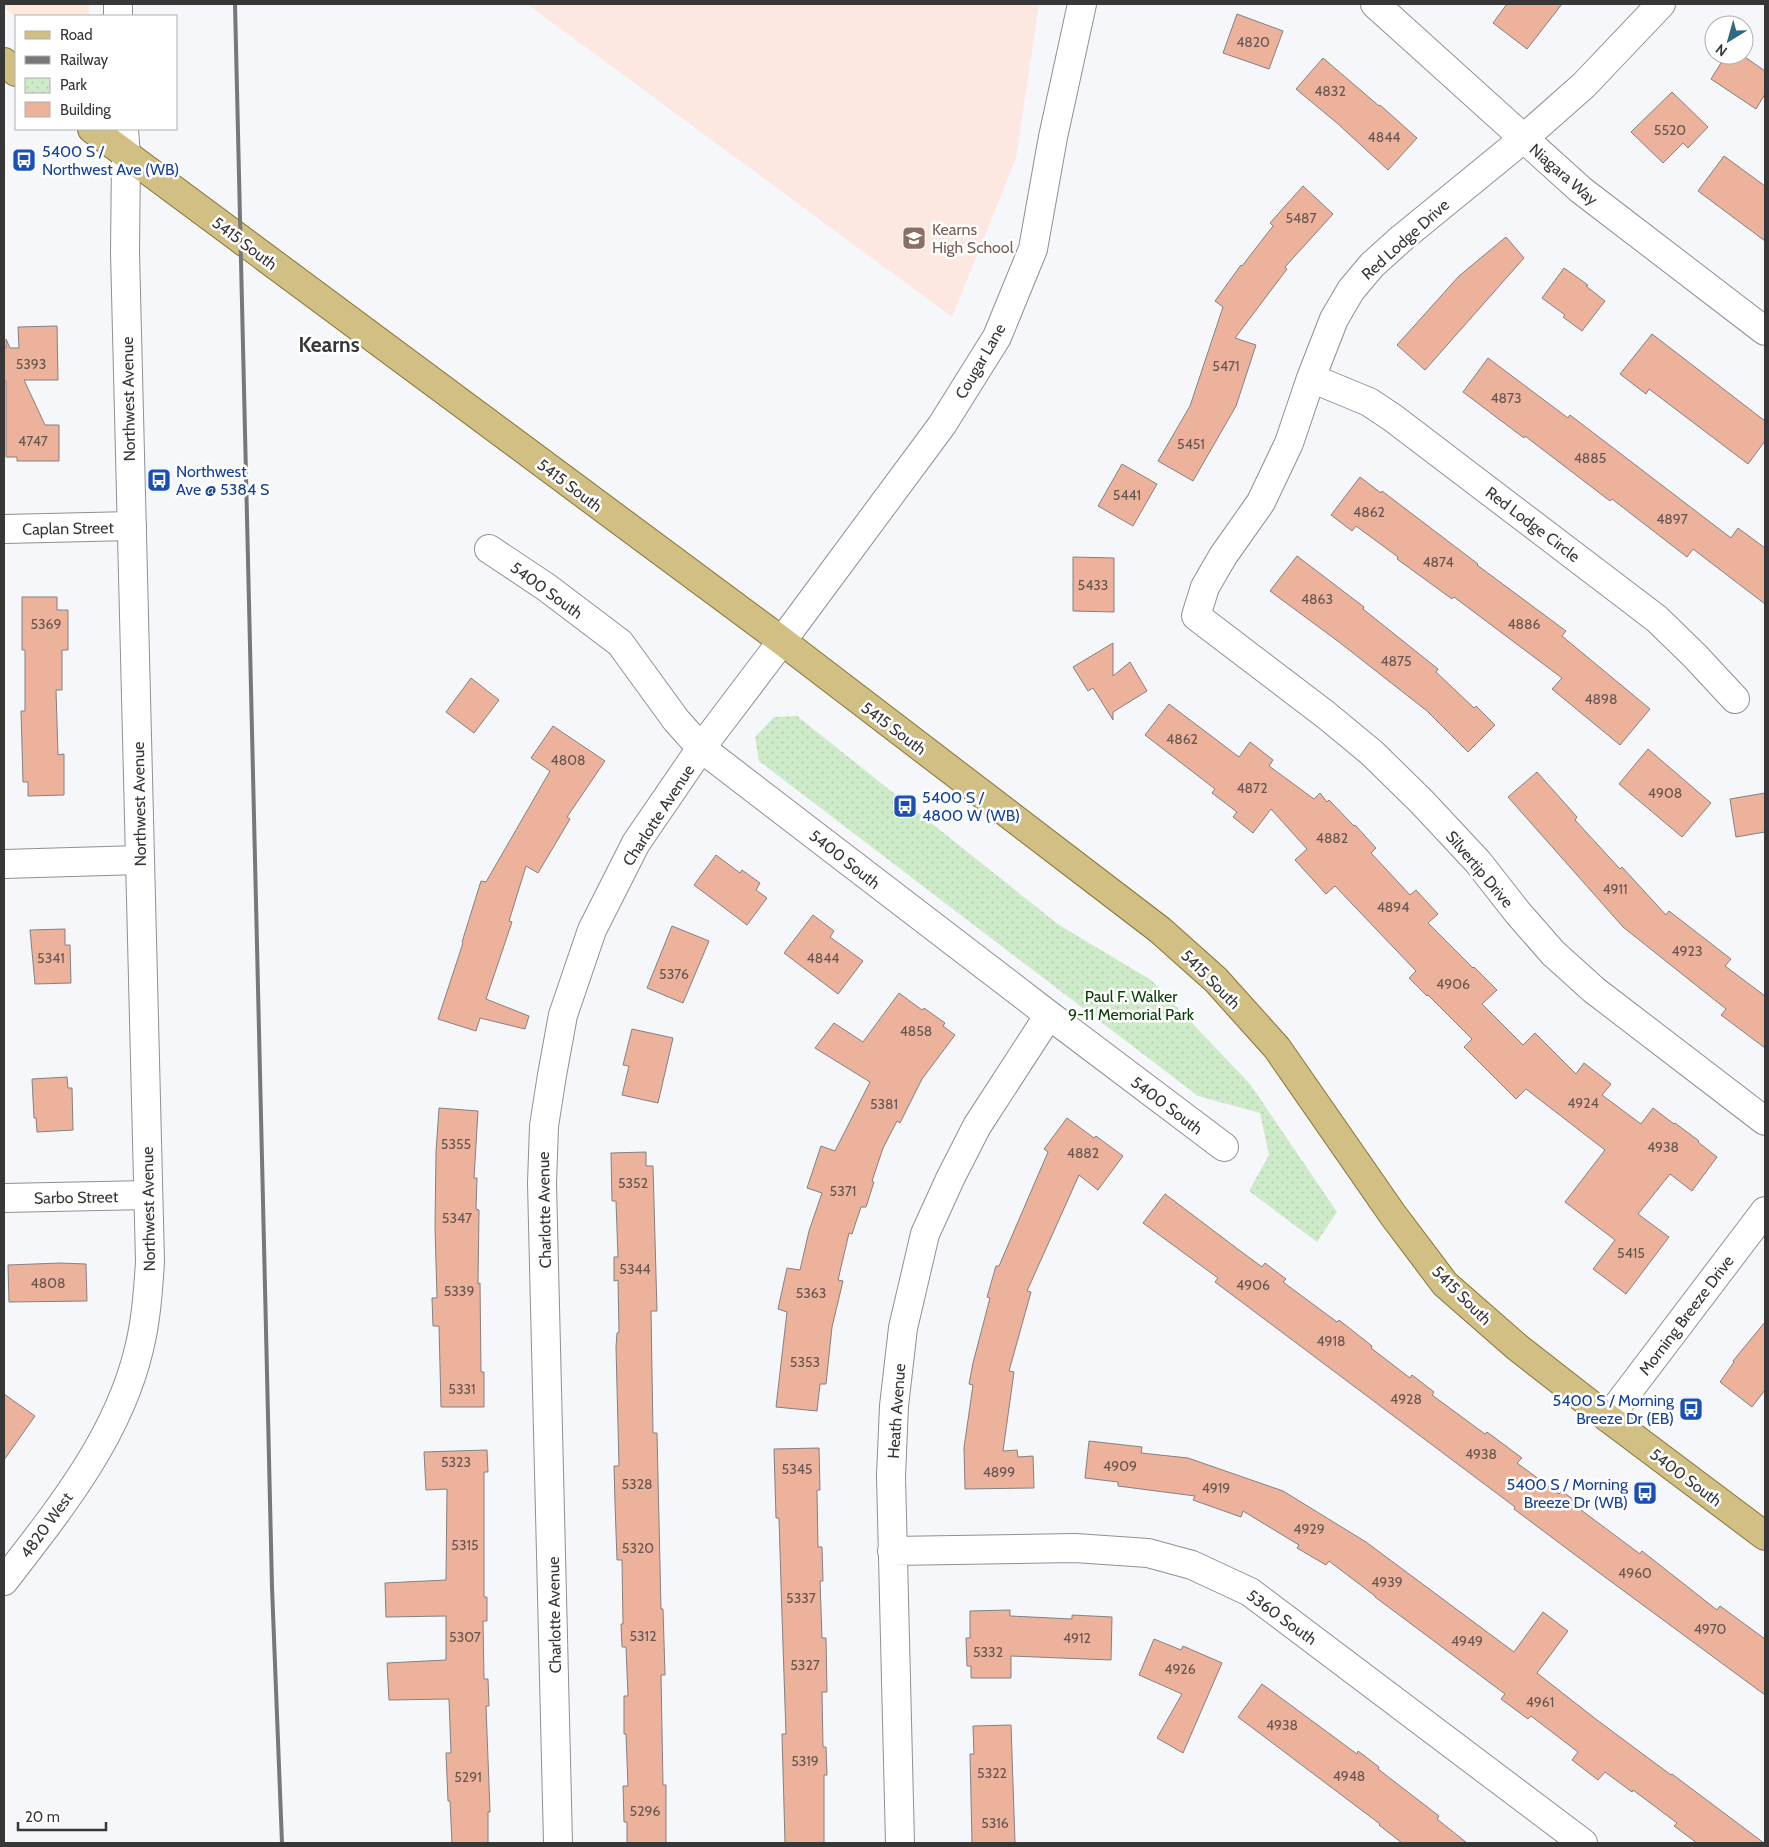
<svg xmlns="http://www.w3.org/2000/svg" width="1769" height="1847" font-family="Cabin,sans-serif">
<defs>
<pattern id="park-dots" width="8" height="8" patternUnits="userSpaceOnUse" patternTransform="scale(1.25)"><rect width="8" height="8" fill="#ceebc9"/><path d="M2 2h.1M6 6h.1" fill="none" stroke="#b2caad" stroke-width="1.8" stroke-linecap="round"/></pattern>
</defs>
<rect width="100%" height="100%" fill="#f5f7fa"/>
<path fill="#ffe8dc" d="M4,4H89V16L16,17L4,8Z"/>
<path fill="#fce8e1" d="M527,4H1039L1016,158L952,317Z"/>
<path fill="url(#park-dots)" d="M797,716L1059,925L1151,980L1250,1084L1337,1212L1317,1242L1249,1191L1269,1155L1260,1113L1198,1096L759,761L755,737L774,717Z"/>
<path fill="#edb29b" stroke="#84817f" d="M1507,4H1562L1527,49L1493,23Z
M1237,14L1283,31L1269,69L1223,53Z
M1726,55H1742L1765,71V94L1756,109L1711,79Z
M1323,58L1379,106L1380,105L1417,138L1388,170L1337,123L1296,89Z
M1672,92L1708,127L1688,148L1683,143L1663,163L1631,132Z
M1724,156L1765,186V241L1698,191Z
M1303,186L1333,214L1285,267L1287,269L1235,338L1256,345L1236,406L1193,481L1158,461L1190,406L1223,307L1215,301L1241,265L1242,266L1273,226L1270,223Z
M1506,237L1524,258L1425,370L1397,345L1459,276Z
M1564,268L1588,285L1586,286L1605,301L1582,331L1563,317L1565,315L1542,298Z
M57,326L58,380H24L45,425H59V461H17V457H6V381H4V348H6V339L10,348H19L18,327Z
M1652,334L1765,421V441L1748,464L1649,389L1646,394L1620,374Z
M1488,358L1568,418L1570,415L1731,538L1738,528L1765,548V604L1693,549L1687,557L1612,499L1610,501L1525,436L1524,438L1463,392Z
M1122,464L1157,484L1133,526L1098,506Z
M1360,477L1381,493L1382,491L1478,564L1477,565L1566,631L1562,636L1650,709L1620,745L1552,689L1562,678L1454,597L1452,599L1397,559L1398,557L1356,526L1352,531L1331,515Z
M1297,556L1364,607L1363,609L1438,669L1436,672L1474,708L1476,706L1495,725L1468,752L1427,711L1339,642L1270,591Z
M1073,557L1114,558V612L1073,611Z
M22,597H57V610H68V650H62V690H56L58,755L64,754V795L28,796V782H23L21,711H25V650H22Z
M1113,643V676L1130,662L1147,691L1113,712V720L1093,688L1088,691L1073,667Z
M471,678L499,700L474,733L446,712Z
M1169,704L1239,757L1250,742L1273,760L1269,766L1314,799L1320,793L1327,802L1329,800L1354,826L1355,825L1376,848L1371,853L1410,895L1416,890L1438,914L1428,923L1473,968L1474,967L1497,990L1482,1004L1523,1045L1535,1033L1576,1074L1584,1063L1611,1084L1602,1095L1641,1124L1653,1108L1674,1124L1675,1123L1699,1141L1698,1142L1717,1157L1692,1191L1670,1174L1638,1214L1669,1237L1626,1294L1593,1269L1615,1240L1565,1202L1605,1150L1526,1089L1516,1099L1464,1047L1472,1039L1428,995L1427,996L1409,978L1416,971L1335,886L1326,894L1295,860L1307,849L1271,809L1253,833L1233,817L1237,812L1212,793L1215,789L1145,735Z
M553,726L605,761L567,817L570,819L538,873L526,866L509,921L512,922L486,999L529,1016L525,1029L480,1018L476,1031L438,1019L463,943L462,942L481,881L486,882L550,771L531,758Z
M1648,749L1711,803L1682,837L1619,784Z
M1537,772L1577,817L1575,820L1620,869L1622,867L1666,915L1669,911L1731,959L1725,966L1765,996V1048L1721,1015L1726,1009L1623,927L1508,797Z
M1765,793V832L1736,837L1730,799Z
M716,855L740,873L742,870L760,883L756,890L767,898L747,925L694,885Z
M813,915L834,931L830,937L863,961L838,994L784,953Z
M672,926L709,941L683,1003L647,988Z
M65,929V945H70L71,983L35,984L30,930Z
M899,993L922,1010L924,1008L945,1023L943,1026L955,1035L922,1079L900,1123L897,1121L883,1148L872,1181L874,1182L866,1207H861L852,1234L849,1233L838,1280L843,1281L832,1327L826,1384H820L817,1411L776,1407L787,1312L778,1309L787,1268L800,1270L809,1231L822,1193L807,1188L821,1146L835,1151L870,1082L815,1048L834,1023L863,1042Z
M632,1029L673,1038L658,1103L622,1095L629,1066L623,1065Z
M67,1077L68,1088H72L73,1130L37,1132L36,1118H34L32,1079Z
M439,1108L478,1111L474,1178H477L476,1209L479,1210L478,1284L480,1283L481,1372H484V1407H441L439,1326H433L432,1298H437L435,1227L436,1152Z
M1067,1118L1094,1138L1096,1136L1123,1156L1098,1190L1079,1175L1027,1291L1031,1292L1009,1371L1014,1372L1003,1451L1017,1450L1018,1457L1033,1456L1034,1488L965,1489L964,1448L973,1385L969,1384L973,1363L990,1298L987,1297L996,1266H999L1048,1152L1044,1149Z
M646,1152V1166H653L657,1311H651L653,1433H657L661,1609H663L665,1675H661L663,1785H666V1843H627V1822H624L623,1786H628L626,1734H624V1696H628L626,1647H622L621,1624H623L622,1560H617L615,1503L614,1466H619L616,1347L617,1333L619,1332L618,1280L614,1281V1257H618L616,1201H612L611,1153Z
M1165,1194L1239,1250L1262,1267L1265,1263L1286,1279L1283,1282L1337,1322L1339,1320L1372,1346L1371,1348L1410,1378L1412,1375L1434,1392L1432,1395L1485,1434L1487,1432L1522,1458L1517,1463L1559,1494L1562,1491L1583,1507L1581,1510L1640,1554L1642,1551L1717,1610L1720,1606L1765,1639V1695L1594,1569L1514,1509L1515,1507L1215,1282L1218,1278L1143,1223Z
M60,1263L86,1264L87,1301L9,1302L8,1265Z
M1765,1322V1390L1752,1407L1720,1382L1734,1362L1733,1361Z
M4,1394L35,1416L4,1460Z
M1089,1441L1142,1447L1141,1453L1188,1458L1283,1491L1366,1542L1514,1652L1543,1612L1568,1631L1537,1673L1597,1720L1671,1775L1672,1774L1764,1843H1697L1674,1826L1677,1823L1633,1790L1632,1792L1605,1772L1598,1780L1572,1760L1578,1752L1531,1716L1528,1719L1501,1699L1505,1694L1375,1597V1596L1329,1561L1326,1565L1297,1548L1299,1545L1243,1511L1241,1517L1193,1500L1195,1496L1118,1486V1482L1085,1478Z
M819,1448L820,1490H817L818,1547H822L823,1581H820L822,1638H826L827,1692H822L823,1747H826L827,1775H824V1843H785L782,1734H786L782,1616L779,1518H776L774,1449Z
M487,1450L488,1472H484V1597H487V1621H483L484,1679H488L489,1706H486L490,1812H488V1843H452L450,1801H448L446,1753H451L449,1699L389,1700L387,1663L446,1660V1616L386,1617L385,1583L446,1580L447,1489L426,1490L424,1452Z
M1010,1610V1616L1072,1619V1615L1112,1617L1111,1660L1011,1656V1678H971V1666H967L966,1638H970V1611Z
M1154,1639L1181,1650L1183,1646L1222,1663L1183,1753L1157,1738L1182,1694L1139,1675Z
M1262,1684L1357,1754L1358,1751L1379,1767L1378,1769L1439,1816L1437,1819L1467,1843H1402L1379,1825L1380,1824L1238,1717Z
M1011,1725L1015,1843H972L970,1754H974L973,1726Z"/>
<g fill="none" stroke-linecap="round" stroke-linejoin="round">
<g stroke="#8f9093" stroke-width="30">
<path id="minor" d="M118,4V16
M1375,4L1581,190L1765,331
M1661,4L1584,85L1523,139L1402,238L1372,265L1351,290L1334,319L1311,378L1289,443L1261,502L1223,556L1205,587L1196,616L1326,715L1372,753L1422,802L1478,862L1518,913L1553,953L1594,990L1765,1121
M124,129L126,156
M1311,378L1369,402L1393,418L1657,619L1695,656L1735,699
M4,529L132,526
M489,549L546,587L620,643L676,720L701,748L1049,1015L1224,1147
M4,864L140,860
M4,1198L148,1195
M1608,1418L1765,1211
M892,1551L1075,1548L1148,1553L1192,1565L1250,1592L1583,1843
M558,1843L542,1183L544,1126L552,1075L563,1015L592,930L636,843L701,748L782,641
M900,1843L891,1476L894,1406L903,1328L925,1234L950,1179L977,1126L1049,1015"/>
</g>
<g stroke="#8f9093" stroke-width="30">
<path id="tertiary" d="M4,1581C58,1511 118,1438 139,1349C146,1321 148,1292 150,1262L125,252L126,156"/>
</g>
<g stroke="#8f9093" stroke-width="30">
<path id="secondary" d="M782,641L942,425L997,337L1033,249L1053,137L1082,4"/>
</g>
<g stroke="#877433" stroke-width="30">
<path id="primary" d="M4,62L16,72
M92,129L782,641L1160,930L1216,980L1277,1048L1393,1215L1445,1284L1517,1347L1608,1418L1765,1536"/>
</g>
<use href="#minor" stroke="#fff" stroke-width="28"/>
<use href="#tertiary" stroke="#fff" stroke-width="28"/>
<use href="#secondary" stroke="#fff" stroke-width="28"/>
<use href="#primary" stroke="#d1bf83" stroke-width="28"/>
<path stroke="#777879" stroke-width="4" d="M235,4L272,1587L282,1843"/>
</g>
<defs>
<g id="bus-square" transform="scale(1.25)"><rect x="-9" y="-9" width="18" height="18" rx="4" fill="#1a4fb4" stroke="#fff"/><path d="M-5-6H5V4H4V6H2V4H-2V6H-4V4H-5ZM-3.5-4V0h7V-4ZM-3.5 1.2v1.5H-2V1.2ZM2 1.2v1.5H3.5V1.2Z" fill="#fff"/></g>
<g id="school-square" transform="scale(1.25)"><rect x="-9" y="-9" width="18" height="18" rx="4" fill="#8d6e63" stroke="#fff"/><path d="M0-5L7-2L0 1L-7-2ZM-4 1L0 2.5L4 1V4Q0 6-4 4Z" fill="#fff"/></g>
</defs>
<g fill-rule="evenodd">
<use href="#bus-square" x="24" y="160"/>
<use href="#school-square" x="914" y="238"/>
<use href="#bus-square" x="159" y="480"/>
<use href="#bus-square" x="905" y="806"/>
<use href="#bus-square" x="1691" y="1409"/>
<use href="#bus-square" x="1645" y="1493"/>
</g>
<g text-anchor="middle" stroke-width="5" stroke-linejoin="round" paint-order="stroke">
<g font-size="14" fill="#645651">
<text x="1253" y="47">4820</text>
<text x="1330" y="96">4832</text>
<text x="1670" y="135">5520</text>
<text x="1384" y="142">4844</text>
<text x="1301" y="223">5487</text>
<text x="31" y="369">5393</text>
<text x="1226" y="371">5471</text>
<text x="1506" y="403">4873</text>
<text x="33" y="446">4747</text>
<text x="1191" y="449">5451</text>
<text x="1590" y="463">4885</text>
<text x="1127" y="500">5441</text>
<text x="1369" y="517">4862</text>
<text x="1672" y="524">4897</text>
<text x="1438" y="567">4874</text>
<text x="1093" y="590">5433</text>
<text x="1317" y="604">4863</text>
<text x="46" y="629">5369</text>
<text x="1524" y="629">4886</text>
<text x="1396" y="666">4875</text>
<text x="1601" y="704">4898</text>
<text x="1182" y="744">4862</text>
<text x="568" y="765">4808</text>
<text x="1252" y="793">4872</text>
<text x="1665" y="798">4908</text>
<text x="1332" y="843">4882</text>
<text x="1615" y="894">4911</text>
<text x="1393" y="912">4894</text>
<text x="1687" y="956">4923</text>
<text x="51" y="963">5341</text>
<text x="823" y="963">4844</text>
<text x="674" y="979">5376</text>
<text x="1453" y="989">4906</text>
<text x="916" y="1036">4858</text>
<text x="1583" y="1108">4924</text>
<text x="884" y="1109">5381</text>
<text x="456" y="1149">5355</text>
<text x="1663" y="1152">4938</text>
<text x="1083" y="1158">4882</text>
<text x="633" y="1188">5352</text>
<text x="843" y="1196">5371</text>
<text x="457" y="1223">5347</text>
<text x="1631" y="1258">5415</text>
<text x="635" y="1274">5344</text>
<text x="48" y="1288">4808</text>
<text x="1253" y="1290">4906</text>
<text x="459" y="1296">5339</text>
<text x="811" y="1298">5363</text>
<text x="1331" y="1346">4918</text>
<text x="805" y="1367">5353</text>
<text x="462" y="1394">5331</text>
<text x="1406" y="1404">4928</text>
<text x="1481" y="1459">4938</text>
<text x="456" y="1467">5323</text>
<text x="1120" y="1471">4909</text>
<text x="797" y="1474">5345</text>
<text x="999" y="1477">4899</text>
<text x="637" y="1489">5328</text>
<text x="1216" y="1493">4919</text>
<text x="1309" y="1534">4929</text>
<text x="465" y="1550">5315</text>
<text x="638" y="1553">5320</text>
<text x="1635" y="1578">4960</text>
<text x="1387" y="1587">4939</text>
<text x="801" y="1603">5337</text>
<text x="1710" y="1634">4970</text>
<text x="643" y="1641">5312</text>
<text x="465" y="1642">5307</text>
<text x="1077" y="1643">4912</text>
<text x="1467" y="1646">4949</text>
<text x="988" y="1657">5332</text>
<text x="805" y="1670">5327</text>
<text x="1180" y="1674">4926</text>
<text x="1540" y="1707">4961</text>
<text x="1282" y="1730">4938</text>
<text x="805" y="1766">5319</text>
<text x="992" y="1778">5322</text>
<text x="1349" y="1781">4948</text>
<text x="468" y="1782">5291</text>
<text x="645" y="1816">5296</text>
<text x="995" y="1828">5316</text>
</g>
<g font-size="16" fill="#164399" stroke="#fff" text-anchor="start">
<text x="42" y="157">5400 S /<tspan x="42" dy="18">Northwest Ave (WB)</tspan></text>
<text x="176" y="477">Northwest<tspan x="176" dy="18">Ave @ 5384 S</tspan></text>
<text x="922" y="803">5400 S /<tspan x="922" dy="18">4800 W (WB)</tspan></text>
<text x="1674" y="1406" text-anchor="end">5400 S / Morning<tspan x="1674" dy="18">Breeze Dr (EB)</tspan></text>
<text x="1628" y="1490" text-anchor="end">5400 S / Morning<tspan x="1628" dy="18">Breeze Dr (WB)</tspan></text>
</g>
<g font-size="16" fill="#373738" stroke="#fff">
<text transform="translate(1564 174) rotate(41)" y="6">Niagara Way</text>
<text transform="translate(1405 239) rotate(-42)" y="6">Red Lodge Drive</text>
<text transform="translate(245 243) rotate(37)" y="6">5415 South</text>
<text transform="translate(980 361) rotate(-60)" y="6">Cougar Lane</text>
<text transform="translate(128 399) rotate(-91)" y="6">Northwest Avenue</text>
<text transform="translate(570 485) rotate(37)" y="6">5415 South</text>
<text transform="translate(1533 524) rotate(37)" y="6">Red Lodge Circle</text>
<text transform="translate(68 528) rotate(-1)" y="6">Caplan Street</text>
<text transform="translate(547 590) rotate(36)" y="6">5400 South</text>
<text transform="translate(894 728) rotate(37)" y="6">5415 South</text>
<text transform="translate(139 804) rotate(-91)" y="6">Northwest Avenue</text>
<text transform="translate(658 815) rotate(-57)" y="6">Charlotte Avenue</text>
<text transform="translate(845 859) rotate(38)" y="6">5400 South</text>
<text transform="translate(1480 869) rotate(50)" y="6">Silvertip Drive</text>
<text transform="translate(1211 979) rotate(45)" y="6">5415 South</text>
<text transform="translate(1167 1105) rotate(37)" y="6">5400 South</text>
<text transform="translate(76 1197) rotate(-1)" y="6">Sarbo Street</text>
<text transform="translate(148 1209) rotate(-91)" y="6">Northwest Avenue</text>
<text transform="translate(544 1210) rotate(-91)" y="6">Charlotte Avenue</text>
<text transform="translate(1462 1295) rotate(45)" y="6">5415 South</text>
<text transform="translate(1686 1315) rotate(-53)" y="6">Morning Breeze Drive</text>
<text transform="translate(896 1411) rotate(-86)" y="6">Heath Avenue</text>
<text transform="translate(1686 1477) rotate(37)" y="6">5400 South</text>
<text transform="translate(46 1525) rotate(-54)" y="6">4820 West</text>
<text transform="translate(554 1615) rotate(-91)" y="6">Charlotte Avenue</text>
<text transform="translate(1282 1617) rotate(36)" y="6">5360 South</text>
</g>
<g font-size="16" fill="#785e54" stroke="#fff" text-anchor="start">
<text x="932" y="235">Kearns<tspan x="932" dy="18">High School</tspan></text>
</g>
<g font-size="16" fill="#053d00" stroke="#fff">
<text x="1131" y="1002">Paul F. Walker<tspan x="1131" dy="18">9-11 Memorial Park</tspan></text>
</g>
<g font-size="21" font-weight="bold" fill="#373738" stroke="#fff">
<text x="329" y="352">Kearns</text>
</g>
</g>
<rect width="1769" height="1847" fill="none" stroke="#373738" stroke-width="10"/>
<rect x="15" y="15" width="162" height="115" fill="#ffffff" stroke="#afafaf"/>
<rect x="25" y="31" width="25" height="8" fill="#d1bf83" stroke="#afafaf"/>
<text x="60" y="40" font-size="15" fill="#373738">Road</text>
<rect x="25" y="56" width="25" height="8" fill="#777879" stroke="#afafaf"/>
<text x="60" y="65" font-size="15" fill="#373738">Railway</text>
<rect x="25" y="78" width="25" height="15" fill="url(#park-dots)" stroke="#afafaf"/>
<text x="60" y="90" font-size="15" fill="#373738">Park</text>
<rect x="25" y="102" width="25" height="15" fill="#edb29b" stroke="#afafaf"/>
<text x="60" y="115" font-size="15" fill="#373738">Building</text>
<g transform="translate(1729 40) rotate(217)"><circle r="24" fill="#ffffff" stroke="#afafaf"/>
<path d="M0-4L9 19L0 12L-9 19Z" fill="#2e6a81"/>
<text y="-8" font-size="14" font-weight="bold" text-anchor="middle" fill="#373738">N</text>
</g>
<path d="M18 1822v8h88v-8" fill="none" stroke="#373738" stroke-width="2.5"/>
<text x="25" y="1822" font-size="15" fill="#373738" stroke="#ffffff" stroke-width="4" paint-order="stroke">20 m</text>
</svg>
